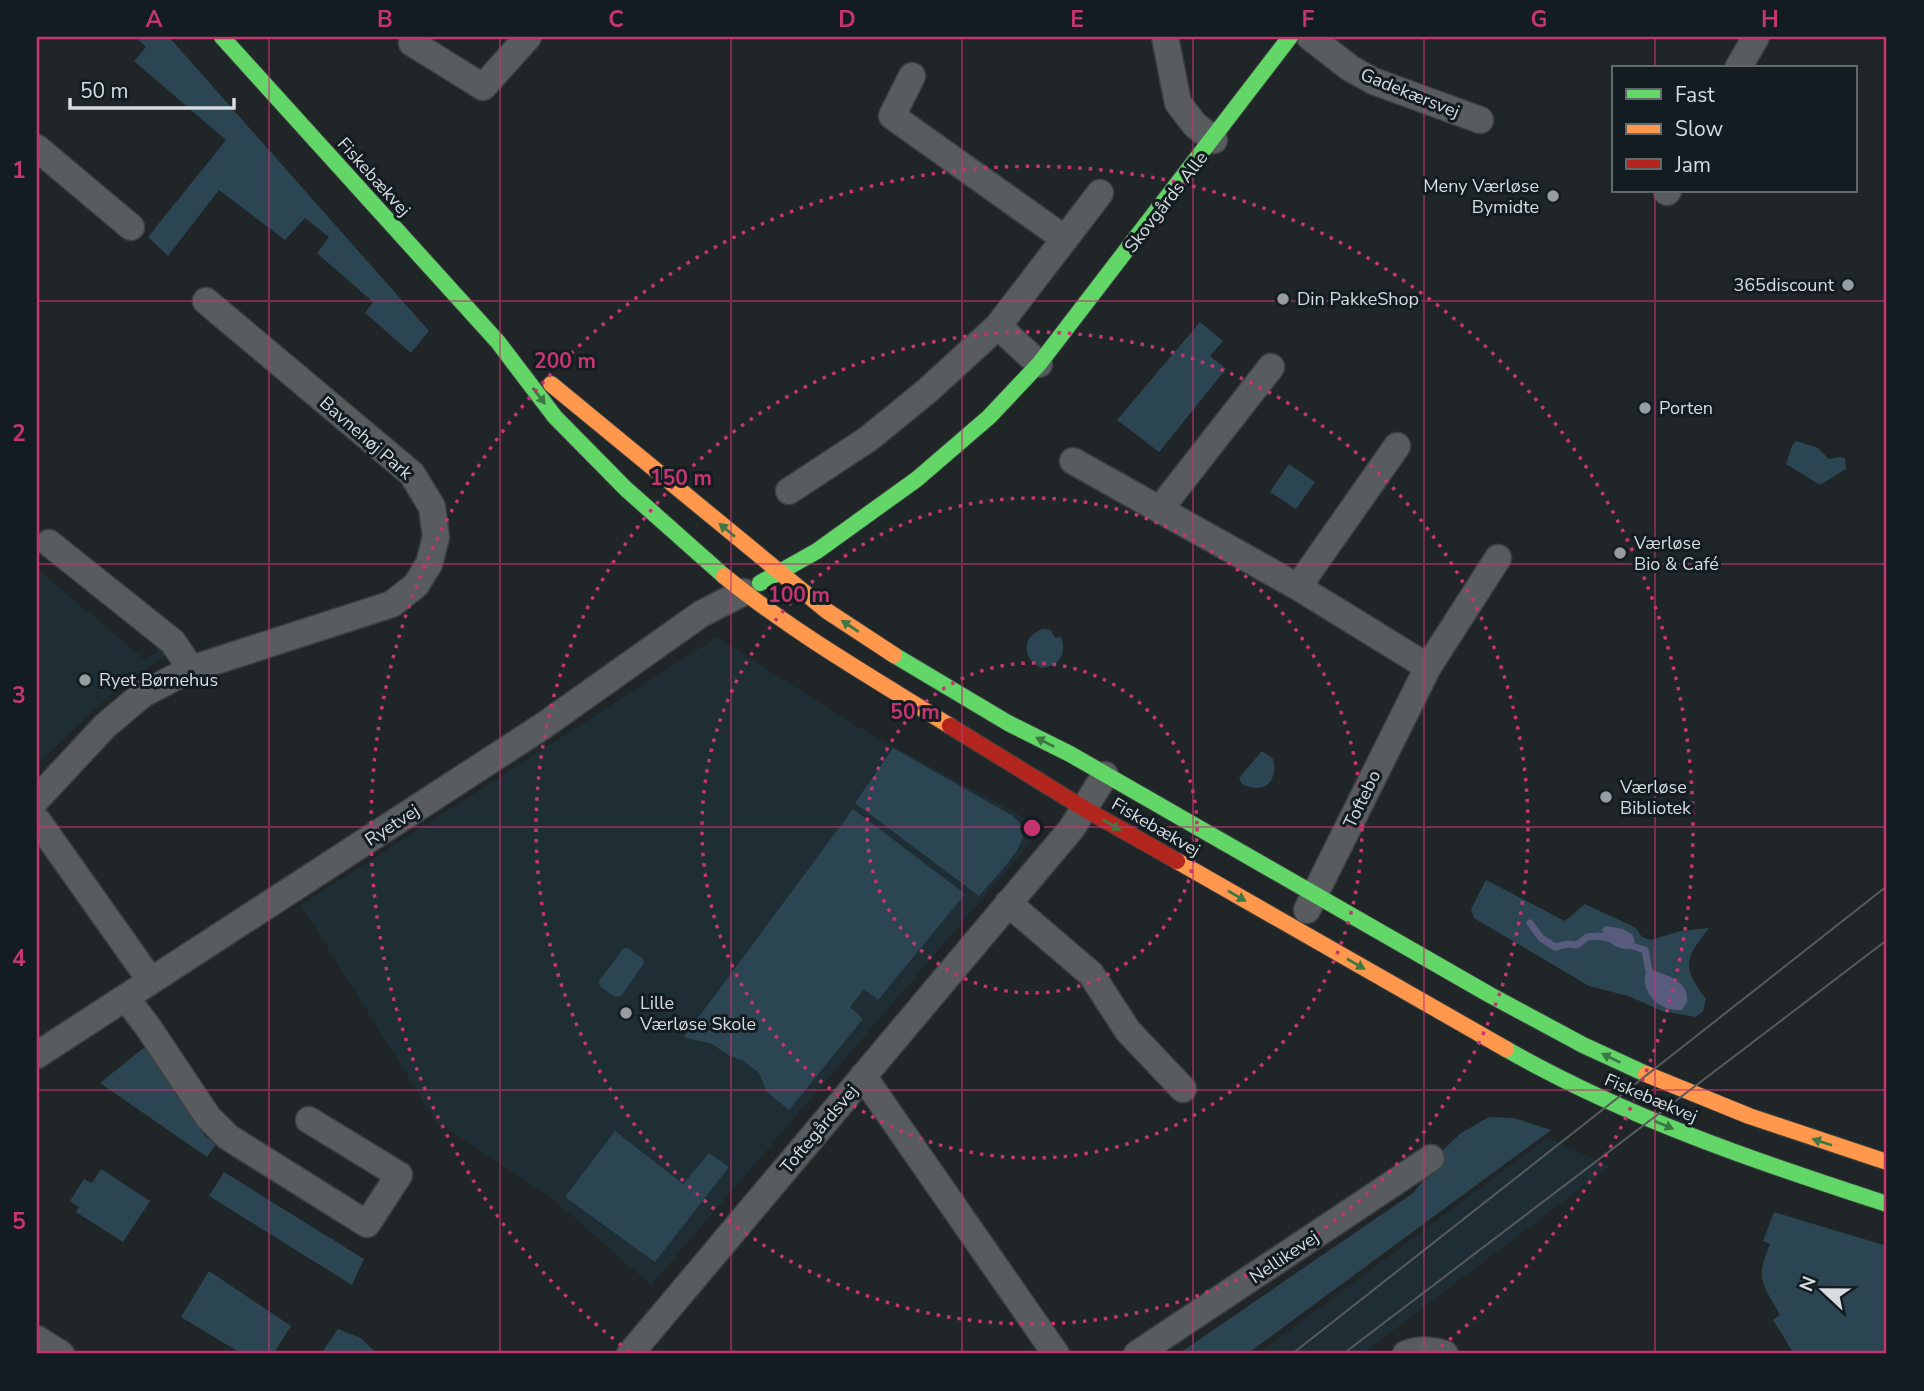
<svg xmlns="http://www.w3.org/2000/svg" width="1924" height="1391" font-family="'Nunito Sans',sans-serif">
<rect width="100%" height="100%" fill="#202527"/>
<path fill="#1f2e35" d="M37,569L145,660L161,649L166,655L106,699L37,764Z
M717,637L858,727L1043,828L651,1285L553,1199L436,1121L301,905Z
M1547,1138L1610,1166L1362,1354H1258Z"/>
<path fill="#2b4652" d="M135,37H169L429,331L411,353L365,313L373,302L317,253L329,237L305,218L285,240L219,190L168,256L148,237L226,140L134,61L146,47Z
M1200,322L1223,341L1210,356L1226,369L1159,452L1117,420Z
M1796,441L1818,448L1829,459L1840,457L1845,458L1846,469L1820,485L1786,464L1792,446Z
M1289,464L1315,482L1296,509L1270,492Z
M1044,629L1051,630L1055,638L1061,637C1067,654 1060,666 1042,668C1021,660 1021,635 1044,629Z
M893,748L1011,815C1017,820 1023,824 1023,833C1024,850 990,882 979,896L855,803Z
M1262,751L1273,759C1278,782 1265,795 1242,784L1239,778Z
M853,809L965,894L878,1000L864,989L850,1007L863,1019L789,1110L767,1092L759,1073L744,1061L730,1056L712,1044L684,1037Z
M1486,880L1565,921L1585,904L1636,928L1642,937L1651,940L1681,931L1709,928C1684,959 1682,967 1706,999L1703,1011L1696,1017L1662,1011L1628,996L1589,986L1474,918L1471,909Z
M628,948L643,959L644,963L621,996L615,997L600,986L599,981L623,949Z
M146,1046L205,1136L216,1144L207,1157L100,1083Z
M1489,1117L1514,1118L1551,1130L1247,1354H1188L1184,1350L1413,1193L1430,1172L1439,1154L1461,1133Z
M615,1131L683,1184L709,1153L729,1167L655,1262L565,1197Z
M101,1169L150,1201L123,1242L76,1212L79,1207L70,1201L84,1179L92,1183Z
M224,1172L364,1259L352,1285L209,1196Z
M1774,1212L1887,1246V1354H1794L1773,1320L1780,1315C1762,1282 1755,1281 1770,1244L1763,1241Z
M209,1271L291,1326L273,1354H242L181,1317Z
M338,1329L361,1338L377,1354H321Z"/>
<path fill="#585b7c" d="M1606,926L1623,929L1632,934L1635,941L1632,949C1617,950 1606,943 1602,929Z
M1652,970C1667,975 1690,982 1687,1002L1682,1010C1661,1011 1643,997 1645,975Z"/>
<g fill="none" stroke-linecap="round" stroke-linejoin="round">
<path stroke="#585b7c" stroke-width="7" d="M1530,923L1541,938L1555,947L1567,944L1577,945L1587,937L1600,936L1612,939
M1626,944L1645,950L1649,971"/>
<g stroke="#3b3f41" stroke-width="29">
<path id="street" d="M1165,37L1178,103L1195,125L1214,140
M1310,37L1350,68L1373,81L1480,120
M412,43L483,87L528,37
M1738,68L1756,37
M912,76L892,116L1065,239
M37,148L131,227
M1667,192L1668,191
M998,326L1039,364
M1073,461L1298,587L1428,667
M789,491L868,439L927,391L998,326L1100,193
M1160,509L1271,367
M49,543L173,642L191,669
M1298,587L1397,446
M37,799L105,726L143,694L191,669L392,604L416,585L429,564L436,537L432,507L412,474L206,301
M37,820L151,981
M1008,903L1091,974L1128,1031L1183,1089
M1307,910L1428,667L1498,558
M126,998L148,1027L208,1117L228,1137L367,1224L399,1175L309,1120
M37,1055L543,726L701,614L744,592
M863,1076L1056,1354
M37,1339L61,1354
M630,1354L1072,828L1105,775
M1137,1354L1431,1158
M1406,1354C1418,1349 1432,1350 1445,1354"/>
</g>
<g stroke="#3b3f41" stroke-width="18">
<path id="fast" d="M222,37L498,342L555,417L626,489L724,576
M760,583L817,551L917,479L989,417L1039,364L1290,37
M894,655L1008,723L1070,754L1490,995L1583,1045L1646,1074
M1506,1049C1625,1117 1757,1162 1887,1204"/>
</g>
<g stroke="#3b3f41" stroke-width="18">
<path id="slow" d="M551,384L827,611L894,655
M724,576C794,633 873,678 950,726
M1177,861L1506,1049
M1646,1074L1749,1116L1887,1162"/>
</g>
<g stroke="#3b3f41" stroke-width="18">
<path id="jam" d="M950,726L1085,809L1177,861"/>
</g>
<use href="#street" stroke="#585c5e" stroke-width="26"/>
<use href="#fast" stroke="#63d668" stroke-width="16"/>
<use href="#slow" stroke="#ff974d" stroke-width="16"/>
<use href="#jam" stroke="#b3261e" stroke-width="16"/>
<path stroke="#575b5d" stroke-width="2" d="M1292,1354L1887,886
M1343,1354L1887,940"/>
</g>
<defs><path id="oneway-solid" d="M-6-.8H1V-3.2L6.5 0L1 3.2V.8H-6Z" transform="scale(1.75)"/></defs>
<g fill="#3b7944">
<use href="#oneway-solid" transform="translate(539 396) rotate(53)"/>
<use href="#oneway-solid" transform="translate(727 530) rotate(-140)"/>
<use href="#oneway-solid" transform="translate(850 626) rotate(-146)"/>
<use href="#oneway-solid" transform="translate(1045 742) rotate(-153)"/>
<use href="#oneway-solid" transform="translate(1112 825) rotate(30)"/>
<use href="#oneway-solid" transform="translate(1237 896) rotate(30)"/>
<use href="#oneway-solid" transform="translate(1356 964) rotate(30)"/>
<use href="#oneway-solid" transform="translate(1611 1058) rotate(-154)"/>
<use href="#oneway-solid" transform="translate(1664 1125) rotate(23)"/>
<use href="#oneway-solid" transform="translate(1822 1142) rotate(-162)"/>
</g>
<path fill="none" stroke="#c5356f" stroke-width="2" stroke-opacity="0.55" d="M269,37V1354M500,37V1354M731,37V1354M962,37V1354M1193,37V1354M1424,37V1354M1655,37V68M1655,191V1354M37,301H1887M37,564H1887M37,827H1887M37,1090H1887"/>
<g fill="none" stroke="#c5356f" stroke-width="3.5" stroke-dasharray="3.5 7">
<circle cx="1032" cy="828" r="165"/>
<circle cx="1032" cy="828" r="330"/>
<circle cx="1032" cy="828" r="496"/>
<path d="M630 1352A661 661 0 1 1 1434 1352"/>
</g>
<g fill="#969c9f" stroke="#131c21" stroke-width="2.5">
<circle cx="1553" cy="196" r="7"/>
<circle cx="1848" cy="285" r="7"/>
<circle cx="1283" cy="299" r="7"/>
<circle cx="1645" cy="408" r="7"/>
<circle cx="1620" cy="553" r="7"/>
<circle cx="85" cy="680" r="7"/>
<circle cx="1606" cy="797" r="7"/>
<circle cx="626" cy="1013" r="7"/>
</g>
<g text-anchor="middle" stroke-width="6" stroke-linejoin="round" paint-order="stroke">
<g font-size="18" fill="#d6dcdf" stroke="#131c21">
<text transform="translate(1410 93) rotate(22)" y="6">Gadekærsvej</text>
<text transform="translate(374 177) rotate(48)" y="6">Fiskebækvej</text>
<text transform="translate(1166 202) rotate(-52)" y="6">Skovgårds Alle</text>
<text transform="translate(366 438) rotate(41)" y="6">Bavnehøj Park</text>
<text transform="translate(1362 799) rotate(-64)" y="6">Toftebo</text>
<text transform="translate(392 825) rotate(-33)" y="6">Ryetvej</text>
<text transform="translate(1156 827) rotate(30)" y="6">Fiskebækvej</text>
<text transform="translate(1651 1098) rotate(23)" y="6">Fiskebækvej</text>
<text transform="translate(819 1129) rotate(-50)" y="6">Toftegårdsvej</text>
<text transform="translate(1284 1257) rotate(-34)" y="6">Nellikevej</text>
</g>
<g font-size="18" fill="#d6dcdf" stroke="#131c21" text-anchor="start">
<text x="1539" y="192" text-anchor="end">Meny Værløse<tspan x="1539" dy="21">Bymidte</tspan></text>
<text x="1834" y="291" text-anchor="end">365discount</text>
<text x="1297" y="305">Din PakkeShop</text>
<text x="1659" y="414">Porten</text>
<text x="1634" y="549">Værløse<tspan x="1634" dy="21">Bio &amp; Café</tspan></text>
<text x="99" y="686">Ryet Børnehus</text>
<text x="1620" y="793">Værløse<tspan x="1620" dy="21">Bibliotek</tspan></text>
<text x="640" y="1009">Lille<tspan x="640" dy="21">Værløse Skole</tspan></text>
</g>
</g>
<circle cx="1032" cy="828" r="10" fill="#c5356f" stroke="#131c21" stroke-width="3.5"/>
<g font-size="21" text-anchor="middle" font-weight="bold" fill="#c5356f" stroke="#131c21" stroke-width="6" stroke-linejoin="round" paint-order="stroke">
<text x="565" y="368">200 m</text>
<text x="681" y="485">150 m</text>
<text x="799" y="602">100 m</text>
<text x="915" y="719">50 m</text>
</g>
<rect width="1924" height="1391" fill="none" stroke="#131c21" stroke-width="77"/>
<rect x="1612" y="66" width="245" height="126" fill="#131c21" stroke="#61696d" stroke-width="2"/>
<rect x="1626" y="89" width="35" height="10" fill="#63d668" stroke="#61696d" stroke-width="2"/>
<text x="1675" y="102" font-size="21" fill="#d6dcdf">Fast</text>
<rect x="1626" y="124" width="35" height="10" fill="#ff974d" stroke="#61696d" stroke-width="2"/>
<text x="1675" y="136" font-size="21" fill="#d6dcdf">Slow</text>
<rect x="1626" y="159" width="35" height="10" fill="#b3261e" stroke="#61696d" stroke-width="2"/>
<text x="1675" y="172" font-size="21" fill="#d6dcdf">Jam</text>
<g transform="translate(1823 1290) rotate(292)" stroke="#131c21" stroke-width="5" paint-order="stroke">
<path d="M0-5L12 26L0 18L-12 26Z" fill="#d6dcdf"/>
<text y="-10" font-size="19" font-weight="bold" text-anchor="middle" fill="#d6dcdf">N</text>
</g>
<path d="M70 98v10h164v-10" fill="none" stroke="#d6dcdf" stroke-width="3.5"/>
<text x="80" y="98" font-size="21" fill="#d6dcdf" stroke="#131c21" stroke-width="5" paint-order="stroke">50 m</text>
<rect x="38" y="38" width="1847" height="1314" fill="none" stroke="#c5356f" stroke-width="2.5"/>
<g font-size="23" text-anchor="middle" font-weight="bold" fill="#c5356f">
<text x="154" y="27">A</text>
<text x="385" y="27">B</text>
<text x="616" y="27">C</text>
<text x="847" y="27">D</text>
<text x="1077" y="27">E</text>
<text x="1308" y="27">F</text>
<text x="1539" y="27">G</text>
<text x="1770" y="27">H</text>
<text x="19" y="178">1</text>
<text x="19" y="441">2</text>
<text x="19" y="703">3</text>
<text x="19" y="966">4</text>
<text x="19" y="1229">5</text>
</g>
</svg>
